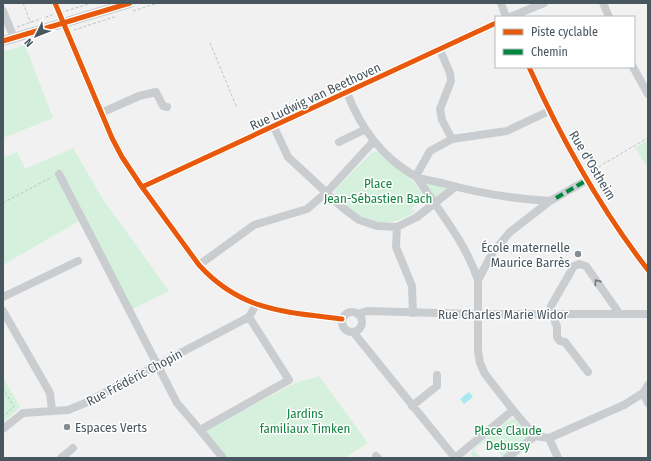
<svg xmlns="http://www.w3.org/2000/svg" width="651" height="461" font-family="'Fira Sans Condensed',sans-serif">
<rect width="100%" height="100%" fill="#f2f1f1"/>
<path fill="#d5f1dd" d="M25,45L53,118L3,138V52Z
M648,140V168L635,148Z
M73,148L102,198L169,291L127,312L79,221L3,265V158L17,152L25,169Z
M375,152H379L410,177L426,199L411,208L415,212C380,234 360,219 335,195V190L371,153Z
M425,183L445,187L446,188L434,199Z
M319,376L368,443L345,458H226L205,431L295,383Z
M3,377L20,407L3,423Z
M511,418L515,419L527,433V438L504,458H501L503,457L488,439L474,450L481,458H473L471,454L473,449Z"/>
<path fill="#a8e8f0" d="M469,392L473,397L464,404L460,399Z"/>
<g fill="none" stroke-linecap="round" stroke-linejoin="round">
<path stroke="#b8c6c1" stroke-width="1" stroke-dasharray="3 2" stroke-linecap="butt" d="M23,3L31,23
M66,11L92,3
M133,11L158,3
M17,27L52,15
M74,30L117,16
M210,43L237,108
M591,173L603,164L648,138
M3,203L52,177
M3,388L14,407L3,417"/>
<path stroke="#cacdd0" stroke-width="8" d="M55,3L112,138L122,157L142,187L199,265C241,311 284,312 342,319
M501,3L506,17
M603,3L609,17
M3,11L14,38
M510,17L544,3
M440,50L450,73L451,81L440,109L442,120L452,139
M529,67C561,138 600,208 648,270
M633,67L648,94
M347,93C361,128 381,157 415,176C423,180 434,181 442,183C478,193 513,199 550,201
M101,113L139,96L156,92L163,106L167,107
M274,127L288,157L343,208L359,220L377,226L397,227L396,247L412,286L413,313
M339,142L364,130
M59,174L177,403L200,430L289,380L249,317
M142,187L496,23
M397,227L417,217L455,187
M199,265L254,225L307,209L327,192L373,142
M478,280C465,241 438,210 416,176L430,151L452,139L507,131L549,111
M3,297L78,261
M3,311L50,393L52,411
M342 322a10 10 0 1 1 20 0a10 10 0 1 1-20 0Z
M358,314L367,311L473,314H648
M550,314L551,306L574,266L579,264L586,266L617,310L618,314
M554,314L555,322L557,326V337L560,341L565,342L588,372
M354,333L455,458
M643,393L648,403
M412,406L437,386V375
M513,410L485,374L480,363L478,351V280L493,252L510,232L550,201L587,180
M3,429L23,413L68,410L83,404L249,317L256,305
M200,430L223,458
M535,436L549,438L624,405L643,393L648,385
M549,438L558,458
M376,456L378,458
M61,458L73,448
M455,458L513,410L535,436L507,458"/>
<path stroke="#c7ccce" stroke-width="10" d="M3,41L130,3"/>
<path stroke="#00873e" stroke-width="4" stroke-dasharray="8 4" stroke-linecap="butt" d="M556,198L587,180"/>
<g stroke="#fff" stroke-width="8">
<path id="cycleway" d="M55,3L112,138L122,157L142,187L199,265C241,311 284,312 342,319
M3,41L130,3
M529,67C561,138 600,208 648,270
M142,187L496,23"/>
</g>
<use href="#cycleway" stroke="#e8590c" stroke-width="5"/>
</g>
<defs><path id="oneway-chevron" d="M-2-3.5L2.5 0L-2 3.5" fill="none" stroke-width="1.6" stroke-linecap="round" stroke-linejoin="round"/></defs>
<use stroke="#6e7a81" href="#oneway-chevron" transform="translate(597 282) rotate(-125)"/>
<g fill="#838c92" stroke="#fff" stroke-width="1.5">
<circle cx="578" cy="254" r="4"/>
<circle cx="67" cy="427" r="4"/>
</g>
<g text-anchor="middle" stroke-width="3" stroke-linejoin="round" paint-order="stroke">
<g font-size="13" fill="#47565f" stroke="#fff">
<text transform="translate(315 96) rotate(-25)" y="5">Rue Ludwig van Beethoven</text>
<text transform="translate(593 165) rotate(59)" y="5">Rue d'Ostheim</text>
<text x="503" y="319">Rue Charles Marie Widor</text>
<text transform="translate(134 377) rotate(-28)" y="5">Rue Frédéric Chopin</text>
</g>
<g font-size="13" fill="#148442" stroke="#fff">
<text x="378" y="188">Place<tspan x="378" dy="15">Jean-Sébastien Bach</tspan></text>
<text x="305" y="418">Jardins<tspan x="305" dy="15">familiaux Timken</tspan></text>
<text x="508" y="435">Place Claude<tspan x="508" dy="15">Debussy</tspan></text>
</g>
<g font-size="13" fill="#47565f" stroke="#fff" text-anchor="end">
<text x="570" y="252">École maternelle<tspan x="570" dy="15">Maurice Barrès</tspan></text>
<text x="75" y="432" text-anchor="start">Espaces Verts</text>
</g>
</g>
<rect width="651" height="461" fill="none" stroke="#47565f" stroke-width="8"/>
<rect x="495" y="16" width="140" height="52" fill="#ffffff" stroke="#b5bbbf"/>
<rect x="503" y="29" width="20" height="6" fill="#e8590c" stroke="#b5bbbf"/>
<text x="531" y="36" font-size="12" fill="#47565f">Piste cyclable</text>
<rect x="503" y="49" width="20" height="6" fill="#00873e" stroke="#b5bbbf"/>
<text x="531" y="56" font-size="12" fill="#47565f">Chemin</text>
<g transform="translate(36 36) rotate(227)" stroke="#ffffff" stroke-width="3" paint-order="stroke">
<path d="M0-3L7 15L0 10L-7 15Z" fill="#47565f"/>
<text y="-6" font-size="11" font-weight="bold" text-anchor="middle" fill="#47565f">N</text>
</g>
</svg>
